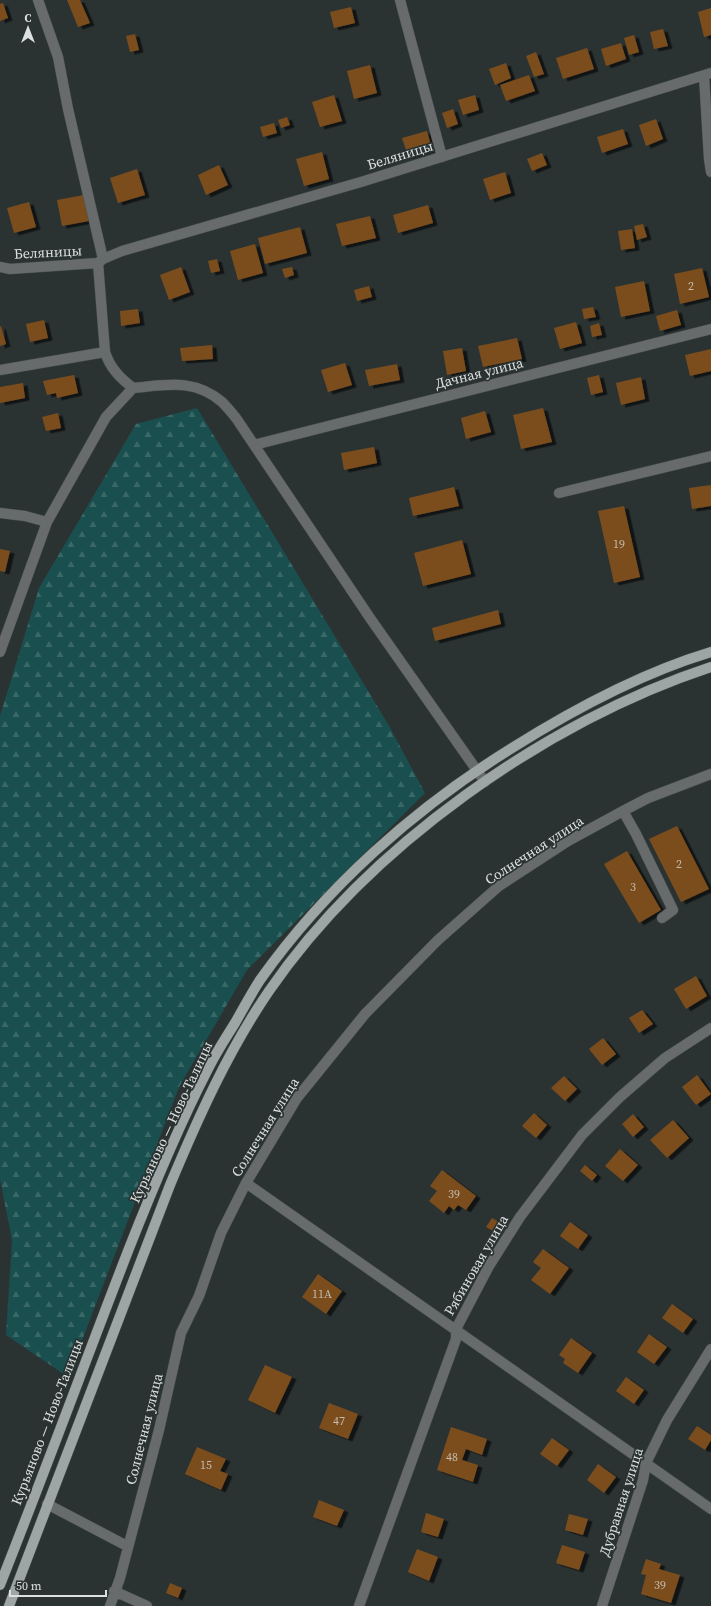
<svg xmlns="http://www.w3.org/2000/svg" width="711" height="1606" font-family="'Source Serif 4',serif">
<defs>
<pattern id="forest-firs" width="22" height="20" patternUnits="userSpaceOnUse"><rect width="22" height="20" fill="#194f4e"/><path d="M5 1l3.5 6h-7zM16 11l3.5 6h-7z" fill="#3a6867"/></pattern>
<filter id="shadow"><feDropShadow dx="4.5" dy="2.5" stdDeviation="0" flood-color="#0009"/></filter>
</defs>
<rect width="100%" height="100%" fill="#2b3332"/>
<path fill="url(#forest-firs)" d="M197,408L388,724L425,793L247,970L179,1087L68,1377L6,1335L12,1240L0,1179V716L39,588L136,424Z"/>
<path fill="#7b4d1f" filter="url(#shadow)" d="M67,0H80L90,23L78,27Z
M3,3L8,18L0,21V4Z
M351,7L355,23L334,28L330,12Z
M711,8V35L704,37L698,12Z
M663,29L668,46L654,49L650,32Z
M135,34L139,50L130,52L126,36Z
M634,35L639,52L629,55L624,38Z
M621,43L626,59L606,66L601,49Z
M587,48L594,69L563,79L556,58Z
M536,52L544,74L534,77L526,56Z
M506,63L511,78L495,85L489,69Z
M370,65L377,93L354,99L347,71Z
M529,75L535,91L506,101L500,85Z
M334,95L342,121L320,127L312,102Z
M475,95L479,110L463,115L458,100Z
M453,109L458,124L447,128L442,113Z
M287,117L290,125L281,128L278,120Z
M656,119L663,139L646,146L639,125Z
M274,123L277,133L263,137L260,127Z
M623,129L628,144L602,153L597,137Z
M427,131L432,149L408,156L402,138Z
M322,152L329,179L304,186L296,159Z
M542,153L547,165L532,171L527,159Z
M219,165L228,185L206,195L198,175Z
M137,169L145,195L118,203L110,178Z
M505,172L511,193L490,200L483,179Z
M84,195L89,221L62,226L57,200Z
M29,202L36,227L14,233L7,208Z
M428,205L433,223L398,233L393,215Z
M370,216L376,238L342,246L336,224Z
M643,224L647,237L637,240L634,226Z
M300,227L307,253L265,264L258,238Z
M632,229L635,248L621,250L618,231Z
M255,244L263,273L238,280L230,251Z
M217,259L220,271L211,273L208,261Z
M181,267L190,292L169,300L160,275Z
M292,267L294,275L285,278L282,269Z
M702,268L709,297L680,304L674,274Z
M644,281L650,311L621,317L615,287Z
M369,286L372,297L357,301L354,290Z
M593,307L596,317L584,319L582,309Z
M138,309L140,323L121,326L120,311Z
M677,310L681,325L660,331L656,316Z
M44,320L48,338L30,342L26,324Z
M576,322L582,343L560,349L554,328Z
M599,323L602,335L592,337L590,326Z
M1,326L6,344L0,346V327Z
M517,338L522,359L483,367L478,346Z
M212,345L213,359L182,361L180,348Z
M462,348L466,371L447,375L443,351Z
M711,349V371L690,376L685,355Z
M345,363L352,385L328,392L321,370Z
M397,364L400,380L369,386L365,370Z
M74,375L78,393L57,398L56,393L47,395L43,381Z
M599,375L603,392L591,395L587,378Z
M641,377L645,399L621,405L616,383Z
M23,383L25,398L0,403V387Z
M543,408L552,442L521,449L513,415Z
M485,411L491,432L466,439L461,418Z
M58,413L61,428L46,431L42,417Z
M374,447L377,463L344,470L341,453Z
M711,485V506L692,509L689,488Z
M454,487L459,506L413,516L409,498Z
M624,506L640,577L614,583L598,511Z
M462,540L471,574L423,586L414,553Z
M0,549L10,551L5,572L0,571Z
M498,610L501,624L435,641L432,628Z
M677,826L709,889L681,902L649,839Z
M627,851L661,910L639,923L604,864Z
M696,976L707,996L686,1009L674,989Z
M642,1010L653,1024L639,1033L629,1018Z
M603,1038L616,1054L602,1065L589,1049Z
M697,1075L711,1094L696,1105L682,1087Z
M564,1076L577,1089L565,1101L551,1088Z
M534,1113L547,1125L536,1138L522,1126Z
M633,1114L644,1127L633,1137L622,1124Z
M673,1120L689,1138L667,1158L650,1140Z
M620,1149L638,1165L623,1181L605,1166Z
M585,1165L597,1175L592,1181L580,1171Z
M442,1170L476,1196L466,1210L458,1205L454,1210L449,1206L444,1213L429,1201L437,1191L430,1186Z
M492,1218L499,1222L493,1231L486,1227Z
M570,1222L588,1235L578,1249L560,1236Z
M543,1249L569,1268L550,1294L531,1280L541,1268L533,1262Z
M318,1274L342,1291L326,1314L302,1297Z
M672,1304L693,1319L683,1333L662,1318Z
M649,1334L667,1347L654,1364L637,1352Z
M571,1338L592,1353L578,1373L563,1363L565,1359L559,1355Z
M265,1365L292,1377L275,1413L248,1400Z
M626,1377L644,1390L634,1404L616,1391Z
M329,1403L358,1414L348,1439L319,1428Z
M697,1426L711,1435V1440L705,1450L688,1439Z
M451,1427L487,1439L482,1455L466,1449L462,1460L478,1465L473,1482L437,1470Z
M552,1438L569,1450L557,1466L540,1454Z
M197,1447L226,1459L220,1471L228,1474L221,1490L185,1474Z
M598,1464L616,1477L604,1493L587,1480Z
M319,1500L344,1510L337,1526L313,1517Z
M426,1513L444,1519L438,1537L421,1532Z
M569,1514L588,1519L583,1535L565,1530Z
M562,1545L585,1552L579,1570L556,1563Z
M417,1549L438,1557L429,1581L408,1572Z
M646,1559L661,1564L659,1569L680,1575L671,1603L641,1594L646,1575L641,1574Z
M170,1583L182,1588L178,1598L166,1593Z"/>
<g fill="none" stroke-linecap="round" stroke-linejoin="round">
<g stroke="#474f4e" stroke-width="11">
<path id="minor" d="M38,0L58,57L68,109L103,259
M400,0L442,157
M704,76L709,159L711,172
M0,267L10,269L98,263
M0,370L105,352
M133,388C120,378 110,368 105,352L98,263L103,259L122,251L361,182L711,73
M133,388C166,385 194,378 222,402C227,407 232,413 236,418L370,618L485,782
M254,445L711,329
M559,493L711,456
M0,513L25,516L47,522
M0,652L47,522L106,417L133,388
M623,811L636,834L673,910L662,918
M246,1183L711,1509
M47,1504L127,1546
M114,1591L147,1606
M110,1606L120,1578L159,1430L181,1333L199,1296L221,1233L246,1183L297,1098L365,1014L438,940L499,886L568,841L623,811L648,798L711,774
M359,1606L456,1339V1329L489,1266L520,1217L582,1135L620,1097L665,1058L711,1028
M602,1606L643,1480L646,1463L667,1420L711,1349"/>
</g>
<g stroke="#474f4e" stroke-width="11">
<path id="major" d="M0,1585C44,1474 85,1362 128,1251C152,1190 177,1129 207,1071C215,1054 225,1039 235,1023C243,1009 251,994 260,980C326,887 415,808 512,748C574,709 641,673 711,652
M9,1606L170,1185C198,1118 228,1051 269,991C368,847 546,721 711,667"/>
</g>
<use href="#minor" stroke="#686b6b" stroke-width="10"/>
<use href="#major" stroke="#9da5a5" stroke-width="10"/>
</g>
<g text-anchor="middle" stroke-width="3.5" stroke-linejoin="round" paint-order="stroke">
<g font-size="12" fill="#c4bbb0">
<text x="691" y="290">2</text>
<text x="619" y="548">19</text>
<text x="679" y="868">2</text>
<text x="633" y="891">3</text>
<text x="454" y="1198">39</text>
<text x="322" y="1298">11А</text>
<text x="339" y="1425">47</text>
<text x="452" y="1461">48</text>
<text x="206" y="1469">15</text>
<text x="660" y="1589">39</text>
</g>
<g font-size="14" fill="#dce0e0" stroke="#2b3332">
<text transform="translate(400 155) rotate(-17)" y="5">Беляницы</text>
<text transform="translate(48 252) rotate(-3)" y="5">Беляницы</text>
<text transform="translate(479 373) rotate(-14)" y="5">Дачная улица</text>
<text transform="translate(534 850) rotate(-33)" y="5">Солнечная улица</text>
<text transform="translate(171 1122) rotate(-65)" y="5">Курьяново — Ново-Талицы</text>
<text transform="translate(265 1127) rotate(-58)" y="5">Солнечная улица</text>
<text transform="translate(476 1265) rotate(-60)" y="5">Рябиновая улица</text>
<text transform="translate(47 1422) rotate(-69)" y="5">Курьяново — Ново-Талицы</text>
<text transform="translate(144 1429) rotate(-76)" y="5">Солнечная улица</text>
<text transform="translate(621 1502) rotate(-72)" y="5">Дубравная улица</text>
</g>
</g>
<g transform="translate(28 28)" stroke="#2b3332" stroke-width="3" paint-order="stroke">
<path d="M0-3L7 15L0 10L-7 15Z" fill="#dce0e0"/>
<text y="-6" font-size="11" font-weight="bold" text-anchor="middle" fill="#dce0e0">С</text>
</g>
<path d="M10 1590v6h96v-6" fill="none" stroke="#dce0e0" stroke-width="2"/>
<text x="16" y="1590" font-size="12" fill="#dce0e0" stroke="#2b3332" stroke-width="3" paint-order="stroke">50 m</text>
</svg>
